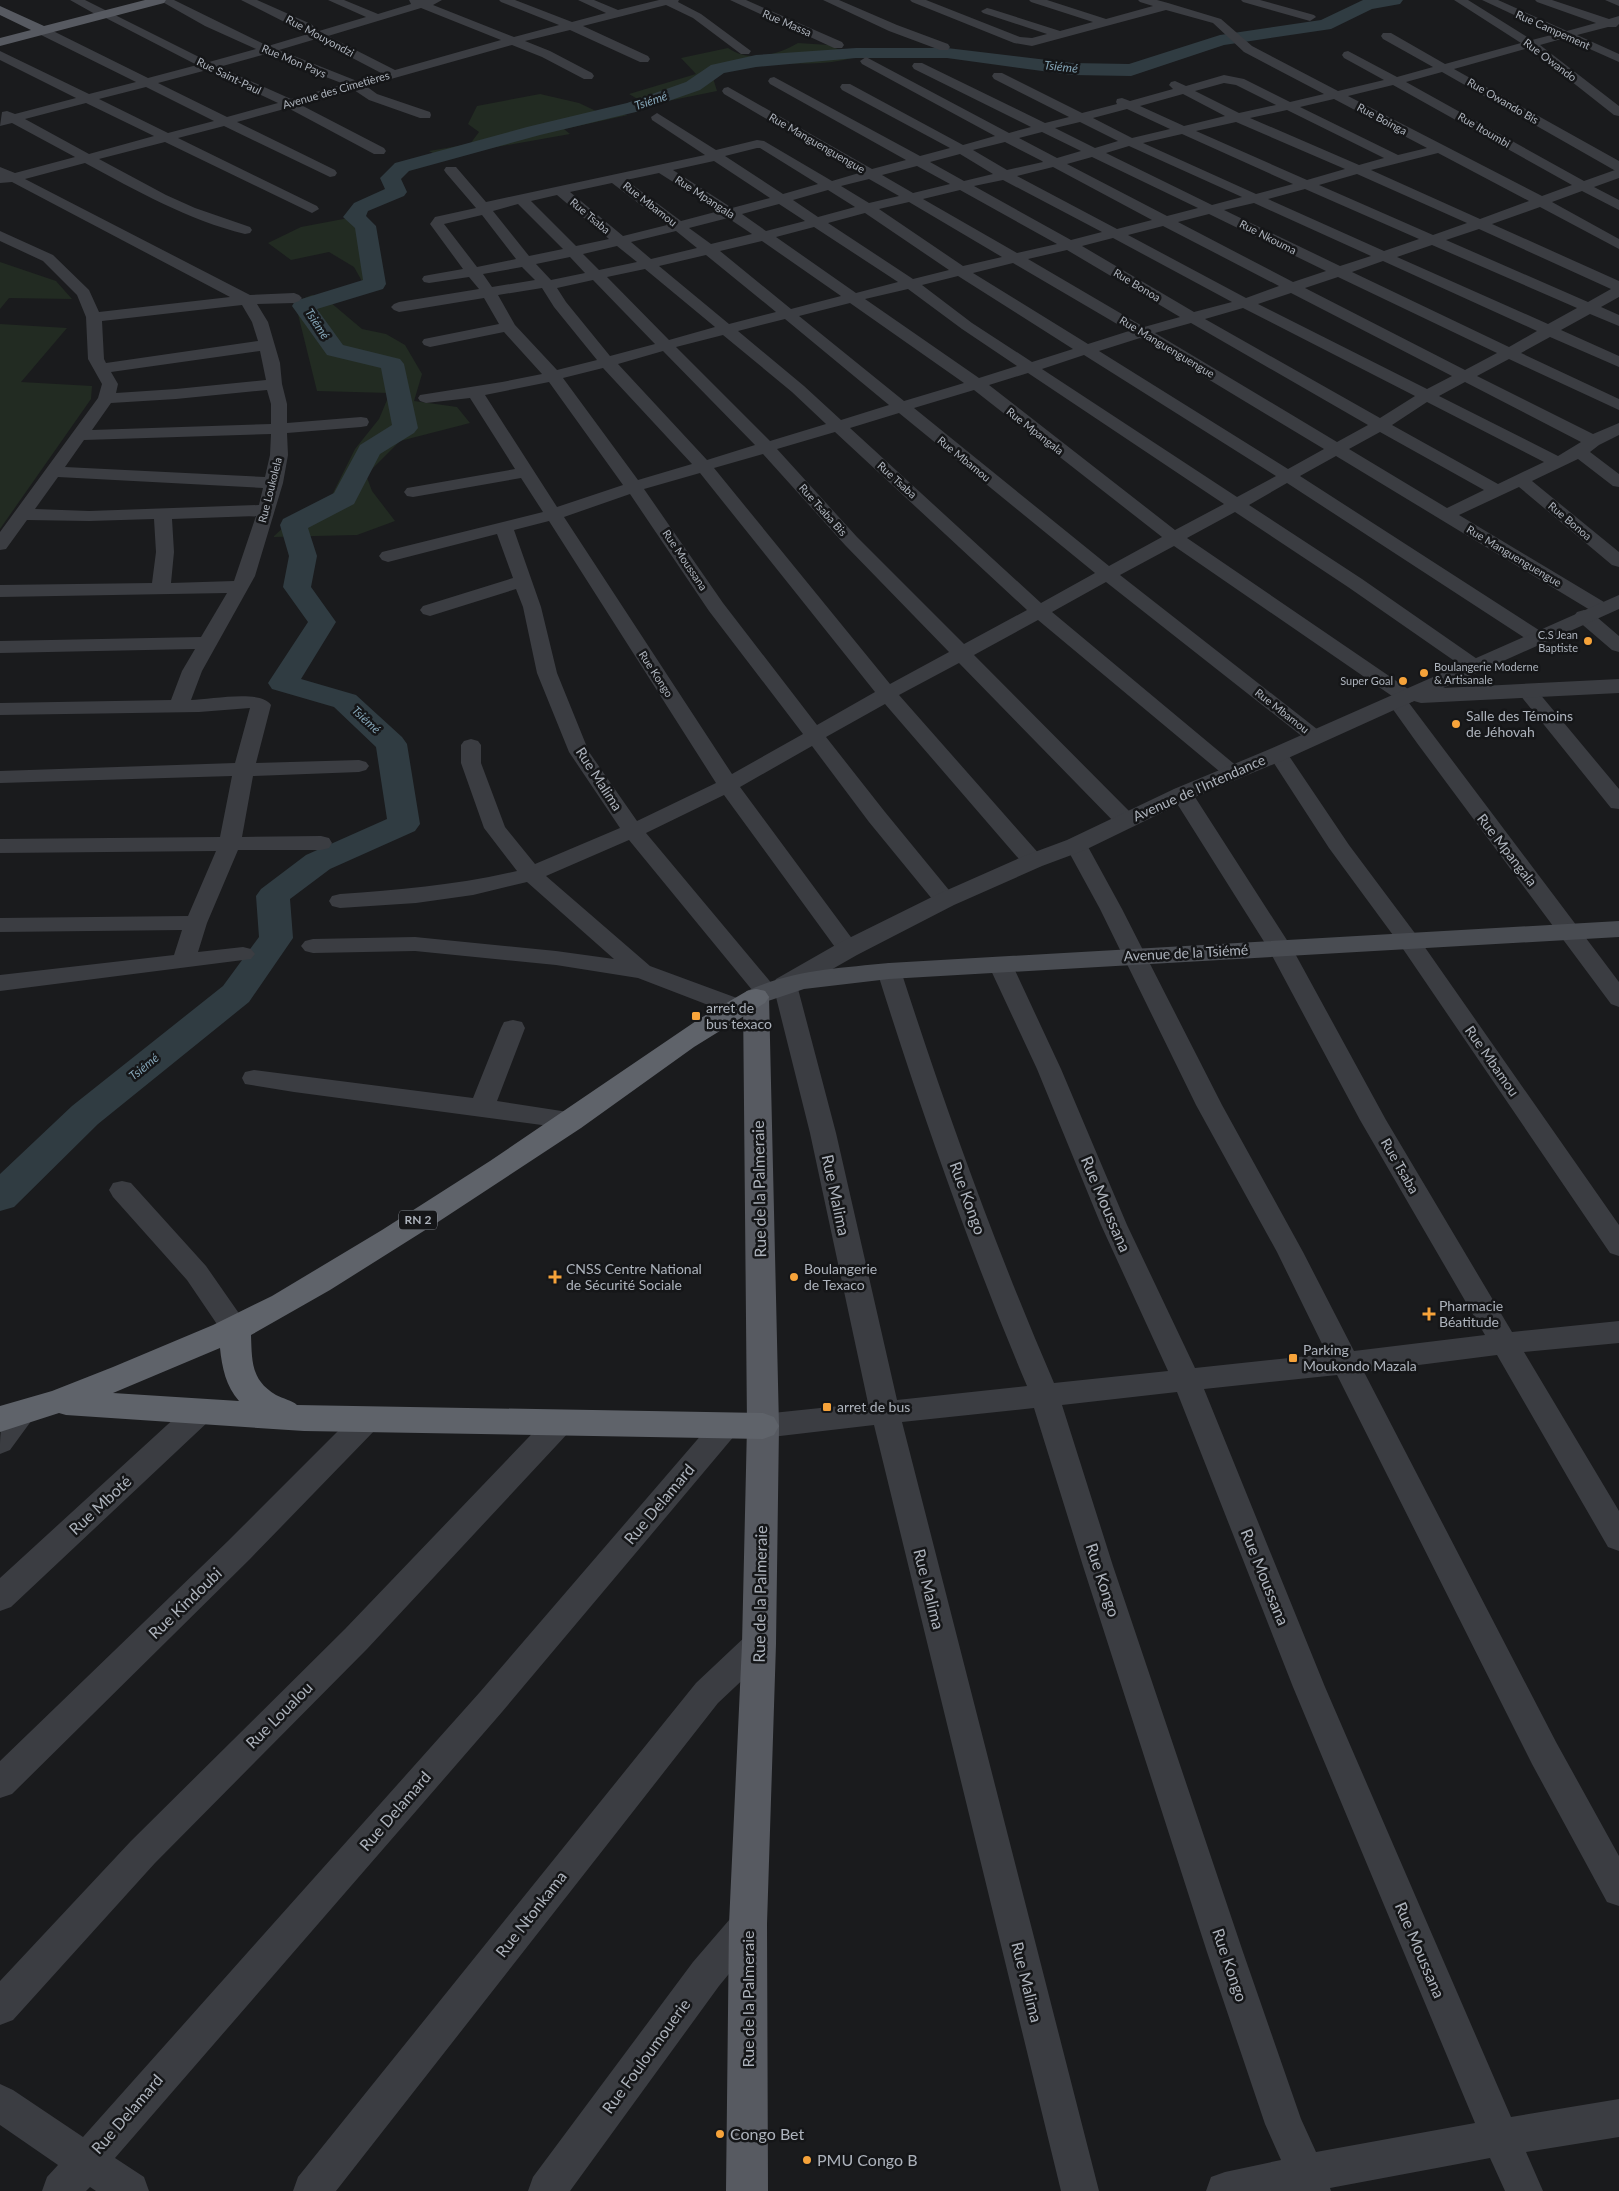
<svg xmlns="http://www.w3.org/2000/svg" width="1619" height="2191" font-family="Lato,sans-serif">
<rect width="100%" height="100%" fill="#1a1b1d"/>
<path fill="#222b22" d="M798,43L829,45L855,57C848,59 840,61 832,62C791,67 752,56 713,78L717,91L648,105L629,94L696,74L681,58L728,48C750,63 777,55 798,43Z
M540,94L579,103L596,111L628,115L564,129L570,134L440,157L429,151L470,144L479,132L468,124L477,106Z
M354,217L382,276L363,283L354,267L329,252L291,260L268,243L301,227Z
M0,262L56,281L72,299L9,298L0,309Z
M312,295L330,302L362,329L386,334L405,345L422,374L414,401L457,407L470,423L400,441L366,475L372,491L395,521L357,535L273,537L297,515L329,501L355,449L379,419L390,393L317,391L295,302Z
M0,324L67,328L21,382L92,386L91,399L0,529Z"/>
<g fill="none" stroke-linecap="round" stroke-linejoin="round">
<path fill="#303c42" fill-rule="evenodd" d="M1363,0H1403L1400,4L1372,9L1331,29L1224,45L1131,76L1072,75L947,58H856L756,67L724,73L700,90L640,111L540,135L409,171L401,179L407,192L404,196L368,211L366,216L376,226L386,284L383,289L317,309L343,345L400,359L404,364L418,428L414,433L380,454L354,504L308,528L317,556L311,587L336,622L301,679L356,695L402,737L407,744L420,824L415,831L330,869L290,899L293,938L249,1002L98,1124L14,1207L0,1211V1174L72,1106L223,986L259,937L256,896L261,889L306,855L387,819L376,747L334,707L272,689L268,683L308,622L283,587L289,556L280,525L283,519L334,493L360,445L392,425L381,368L327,355L292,306L295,301L363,280L355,228L343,217L354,203L385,189L380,178L395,163L527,127L627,103L686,82L711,65L756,55L856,48H947L1072,63L1129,64L1220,35L1321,20Z"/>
<path fill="#3b3d42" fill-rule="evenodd" d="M70,0H85L209,62L256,49L205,26L159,0H174L268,46L308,34L241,0H257L311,24L319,31L366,17L328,0H344L378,14L411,4L409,0H442L433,5L514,37L559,25L501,2L499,0H515L572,22L606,13L578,0H594L618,10L659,0H679L678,2L701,14L751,51L749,54H741L693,18L666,5L583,26L648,56L650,59L648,62H640L570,30L525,41L550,51L592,73L594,76L592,79H584L542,57L512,45L366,86L377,94L430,112L431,115L430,118H420L369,100L354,90L301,105L384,148L386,151L384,154H374L288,108L237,122L335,170L337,173L335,176L330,177L224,126L178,138L317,206L319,209L312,213L165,142L99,159L166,195L195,208L250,227L252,230L250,233L245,234C188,220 137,191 85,163L25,179L250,295L294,293L299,295L302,298L299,301L294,303L257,304L268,322L280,363L282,384L287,404V423L361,417L367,418L369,422L367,426L361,427L287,433L288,455L283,483L255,576L202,671L191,700C210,700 260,689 271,705L256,763L359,760L366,762L369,766L366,770L359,772L253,776L242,837L321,836L329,838L332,843L329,848L321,850H238L207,923L198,952L243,947L251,949L255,954L251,959L0,991V975L174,955L182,930L0,932V918L188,916L216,851L0,853V839L220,837L232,776L0,783V771L235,763L250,708L199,712L0,715V703L171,700L182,671L195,649L0,653V641L201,637L227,593L0,597V585L152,583L156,552L154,519L89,521L27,520L6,549L0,550V532L98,398L102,384L88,359L86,317L77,295L43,261L0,241V231L53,255L89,290L99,312L230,297L12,182L0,183V167L15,173L75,157L12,123L0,126L2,112L7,111L15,114L76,98L0,60V51L89,94L136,82L39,34L37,31L39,28H47L148,78L197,65L100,15L95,14ZM421,8L501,40L395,70L328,36ZM316,39L383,74L357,81L279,50ZM266,54L344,84L291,99L219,67ZM207,70L278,103L227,117L158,83ZM146,87L214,121L168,133L99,99ZM86,103L154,136L89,154L25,119ZM242,305L252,322L258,341L106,363L104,359L102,321ZM260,351L266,380L176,389L116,393L118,384L111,372ZM267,390L271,404V424L92,430L111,403L176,399ZM271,434L270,455L265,477L65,467L84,440ZM58,477L263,488L259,505L89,511L35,509ZM256,516L234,581L171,583L174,552L172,519Z
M730,0H746L842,42L844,45L842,48H834Z
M823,0H839L897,25L948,44L950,47L948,50H940L889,31Z
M910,0H926L1020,37L1032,38L1047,34L983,13L981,11L987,8L991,9L1060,31L1093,22L1031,2L1029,0H1047L1106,19L1153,6L1140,2L1138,0H1157L1168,3L1221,19L1252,46L1338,91L1384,80L1344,58L1342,55L1344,52L1348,51L1397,77L1433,67L1383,39L1381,36L1383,33H1391L1445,64L1521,43L1454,0H1468L1532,40L1555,34L1482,0H1498L1567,31L1596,23L1537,2L1535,0H1552L1609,19L1619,16V24L1616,27H1608L1577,35L1619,54V62L1565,38L1540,45L1619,106V116L1614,115L1529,48L1454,69L1619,161V178L1594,187L1619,200V210L1582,191L1552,202L1619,239V249L1540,207L1492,224L1619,281V297L1601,307L1619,315V326L1590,314L1561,330L1619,356V367L1550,337L1521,353L1619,399V410L1509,359L1477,376L1593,434L1619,423V435L1599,445L1590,452L1619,474V487L1613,486L1578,459L1532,481L1619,552V567L1612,565L1519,487L1459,515L1609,605L1612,609L1609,613L1602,615L1595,613L1336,456L1300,476L1545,634L1548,638L1545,642L1538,644L1531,642L1287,483L1249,505L1362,579L1480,661L1483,665L1480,669L1473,671L1466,669L1348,587L1235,512L1187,538L1414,693L1417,697L1414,701L1409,703L1619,982V1007L1611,1004L1417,743L1387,701L1392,696L1174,546L1120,575L1322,733L1325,737L1322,741L1315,743L1308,741L1106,582L1052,612L1239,768L1243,772L1239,776L1232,778L1225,776L1038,620L974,655L1134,816L1137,821L1134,826L1126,827L1118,826L959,663L899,695L1041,856L1044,861L1041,866L1033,868L1025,866L885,704L826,737L885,812L953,895L956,900L953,905L945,907L937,905L869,822L812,746L740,787L856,944L860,949L856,954L848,956L840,954L724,795L646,833L773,985L777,980L785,977L793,980L797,985L836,1133L897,1400L1027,1386C970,1251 921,1111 877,971L881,966L889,963L897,966L901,971C946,1110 996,1249 1054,1383L1168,1371L1101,1225L1037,1069L988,964L992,959L1000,957L1008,959L1012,964L1061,1069L1127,1225L1195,1368L1327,1354L1277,1252L1196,1105L1100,909L1065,845L1068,840L1076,838L1084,840L1087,845L1122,909L1222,1105L1303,1252L1354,1351L1485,1335L1360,1120L1268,948L1171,794L1174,789L1182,788L1190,789L1193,794L1292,948L1386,1120L1512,1332L1619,1321V1343L1524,1352L1619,1511V1551L1608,1547L1497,1355L1364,1372L1556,1742L1619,1856V1906L1607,1902L1532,1764L1337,1375L1204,1389L1325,1687L1511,2117L1619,2099V2137L1526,2152L1543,2191H1505L1490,2158L1330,2188L1331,2191H1206L1211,2177L1225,2172L1281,2160L1265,2124L1207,1952L1083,1566L1034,1408L902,1422L1099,2191H1061L874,1425L763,1438L753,1434L748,1426L753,1418L763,1414L868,1403L810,1133L775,993L773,996L765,999L757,996L629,840L546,876L650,966L745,1001L749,1007L745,1013L737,1015L729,1013L638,978L556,965L415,951L313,953L305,951L301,946L305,941L313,939L415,937L556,951L614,959L527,882L473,895L416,903L340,908L332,906L329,901L332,896L340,894C400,890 458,885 517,871L484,828L461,763V745L464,741L471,739L478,741L481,745V763L505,827L535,864L620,828L569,752L537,673L523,607L516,589L430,616L423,614L420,610L423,606L513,578L497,534L388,562L382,560L379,556L382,552L543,512L521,478L413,497L407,496L404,492L407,488L413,487L515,469L470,398L426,403L420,401L418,398L420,395L502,382L542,374L504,332L430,347L424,345L422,342L424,339L499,324L484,298L399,312L394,310L391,307L394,304L399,302L479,289L469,277L429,283L424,282L422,279L424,276L429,275L463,269L430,224L435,217L476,208L446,173L444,170L446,167H456L486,202L705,155L652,120L651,117L657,113L716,150L757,140L764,141L832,181L859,173L724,94L722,91L724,88L728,87L872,169L906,160L770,84L768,81L770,78L774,77L920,156L950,148L842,90L840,87L842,84H850L963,145L995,136L862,64L860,61L866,57L1009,133L1031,127L914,69L912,66L914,63H922L1045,123L1069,117L994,79L992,76L994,73H1002L1082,113L1117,104L1116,102L1117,99L1122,98L1130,101L1173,89L1169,85L1171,82L1175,81L1186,86L1224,75L1244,79L1290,102L1324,94L1244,52L1213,23L1166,10L1032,46L1014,43L912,2ZM1442,72L1614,170H1615L1584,181L1406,82ZM1224,83L1236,85L1276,105L1239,113L1195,91ZM1393,85L1572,185L1542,196L1348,96ZM1183,94L1225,116L1184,126L1140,106ZM1334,99L1427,148L1398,155L1300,107ZM1127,109L1170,129L1132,138L1093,118ZM1287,110L1384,158L1359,165L1250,118ZM1080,122L1118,141L1095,148L1055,128ZM1236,122L1345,169L1307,180L1196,131ZM1042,132L1081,151L1057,158L1019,138ZM1182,134L1293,184L1256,194L1143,143ZM1005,142L1042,161L1043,162L1007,170L973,150ZM1129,146L1242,197L1212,205L1106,153ZM757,148H760L818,184L783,194L725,156ZM1438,153L1529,201L1480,219L1371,170ZM960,154L993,174L964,181L930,162ZM1092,157L1198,208L1167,216L1067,164ZM714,161L770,198L732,208L673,170ZM917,166L950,184L913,193L882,175ZM1053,167L1152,220L1117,229L1017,176ZM659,173L719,211L681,221L626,180ZM1357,174L1467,223L1433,235L1319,185ZM869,179L899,196L869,203L841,186ZM1003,180L1102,232L1071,240L974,186ZM612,183L667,225L623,236L570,192ZM1305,189L1419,239L1384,251L1268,199ZM828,190L855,207L818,217L793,200ZM960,190L1057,244L1017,253L923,199ZM557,195L609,239L576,246L531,201ZM909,202L1002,257L963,266L879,209ZM1254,203L1371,256L1340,266L1224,210ZM518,204L563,249L529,256L493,211ZM779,204L805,221L766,231L742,214ZM865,213L949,270L913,279L828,223ZM1209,214L1326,271L1293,282L1178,222ZM482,215L516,259L477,267L444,224ZM728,218L752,234L711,244L689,228ZM1163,226L1279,286L1246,298L1128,235ZM814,227L898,282L856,293L776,237ZM1479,229L1611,289L1588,302L1446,240ZM676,231L697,248L651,259L631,242ZM1113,238L1232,302L1194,312L1082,246ZM762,241L841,296L791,309L720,251ZM1432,245L1577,308L1548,324L1397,257ZM617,246L637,262L599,270L583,254ZM1067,250L1180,317L1144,327L1028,259ZM706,255L776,312L729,324L659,266ZM570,257L585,273L551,280L536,264ZM1383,261L1537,331L1509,347L1352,272ZM1013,263L1129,331L1088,344L973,273ZM522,267L535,280L492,287L483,274ZM645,269L715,327L669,340L607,277ZM958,276L1073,349L1032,362L972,323L922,285ZM1338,277L1497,353L1465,370L1305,288ZM593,280L655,344L610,356L566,302L557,288ZM542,288L554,307L597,360L557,370L515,325L498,295ZM908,289L962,329L1017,366L979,378L865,299ZM1291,293L1452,376L1427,389L1258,304ZM850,303L964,383L904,401L799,316ZM1243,308L1415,396L1380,418L1205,319ZM785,319L889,405L841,420L804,386L738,331ZM1191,323L1368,425L1337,442L1155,333ZM723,335L792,392L826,424L770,441L676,347ZM1140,338L1324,449L1288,469L1099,351ZM663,351L755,445L707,460L618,364ZM1084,355L1276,476L1237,497L1042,369ZM603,368L692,464L638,480L563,378ZM1028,373L1224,504L1175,530L989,385ZM549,382L623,485L557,507L485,395ZM1465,382L1581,442L1558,456L1439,396ZM974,390L1162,537L1109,566L914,408ZM1427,402L1544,462L1498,484L1392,425ZM899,413L1095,573L1041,603L850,428ZM835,432L1027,610L964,644L857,537L777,449ZM1380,432L1484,490L1447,508L1349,449ZM763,454L845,545L949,652L890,684L714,468ZM700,473L875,692L817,725L723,603L644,489ZM630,494L709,611L803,734L732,774L564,517ZM549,521L716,783L637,821L589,752L557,673L541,607L514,530ZM1177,1392L1293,1687L1475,2123L1316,2152L1301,2119L1243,1952L1113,1566L1062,1405Z
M1241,0H1260L1314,15L1316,17L1310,21L1243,2Z
M1605,0H1619V6Z
M1584,610L1591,612L1619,636V652L1612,650L1577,620L1574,616L1577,612Z
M1527,685L1534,687L1619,789V809L1611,808L1520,695L1517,691L1520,687Z
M1278,748L1285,750L1349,845L1417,936L1619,1225V1256L1610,1253L1401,946L1329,848L1268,754L1271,750Z
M513,1020L522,1022L525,1028L497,1101L581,1114L585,1120L581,1126L572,1129L294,1092L245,1084L242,1078L245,1072L254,1070L473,1098L501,1028L504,1022Z
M122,1181L131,1183L206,1266L245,1322L249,1329L245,1336L235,1340L225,1336L187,1280L113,1197L109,1190L113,1183Z
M200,1401L210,1404L214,1412L210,1420L11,1607L0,1611V1578L190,1404Z
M23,1402L33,1405L37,1413L10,1450L0,1454C0,1430 0,1410 23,1402Z
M367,1409L377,1412L381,1420L377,1428L250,1559L12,1794L0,1798V1761L228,1541L357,1412Z
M559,1412L569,1416L574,1424L569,1432L367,1649L155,1863L13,2020L0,2025V1981L131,1841L345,1629L549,1416Z
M725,1415L735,1419L740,1427L735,1435L502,1712L115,2158L144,2177L149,2191H96L90,2187L86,2191H42L47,2177L58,2165L0,2125V2084L13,2090L83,2137L480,1692L715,1419Z
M759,1630L770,1634L775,1644L770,1654L718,1703L336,2191H293L298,2177L696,1683L748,1634Z
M748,1907L760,1912L766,1924L760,1936L719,1986L570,2191H528L533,2177L693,1962L736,1912Z"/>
<path fill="#3b3d42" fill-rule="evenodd" d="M1619,595V609L1443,688L1619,679V693L1421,703L1414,701L1286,759L1190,799L1085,850L1042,866L954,905L857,955L794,991L785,993L776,991L772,985L776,979L839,943L936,895L1024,856L1067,840L1174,789L1270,749Z"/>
<path fill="#494c52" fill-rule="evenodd" d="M1619,921V937L889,979L804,989L756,1005L747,1003L743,997L747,991C792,970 840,968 889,963Z"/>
<path fill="#575a61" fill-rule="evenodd" d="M145,0H166L164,3L0,46V38L31,30L0,15V6L44,26Z
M756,989L765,991L769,997L779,1426L776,1644L767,1924L768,2191H726L729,1924L742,1644L747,1426L743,997L747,991Z"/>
<path fill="#5f636a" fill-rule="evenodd" d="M756,989L765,991L769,997L765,1003L694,1047L581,1128L438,1222L330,1290L251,1335C252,1362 251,1380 276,1395C283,1399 292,1400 297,1405L763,1413L774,1417L779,1426L774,1435L763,1439L304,1431L66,1415L59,1413L0,1432V1406L52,1391L113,1367L213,1325L272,1296L382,1230L490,1161L699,1019L747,991ZM220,1348C222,1368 226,1386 239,1401L113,1393Z"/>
</g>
<g fill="#f6a33a" stroke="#151618" stroke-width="2">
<circle cx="1588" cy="641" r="5"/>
<circle cx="1424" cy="673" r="5"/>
<circle cx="1403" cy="681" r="5"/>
<circle cx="1456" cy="724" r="5"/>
<rect x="691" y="1011" width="10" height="10" rx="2.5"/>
<path d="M552.5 1269.5h5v5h5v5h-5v5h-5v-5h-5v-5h5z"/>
<circle cx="794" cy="1277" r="5"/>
<path d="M1426.5 1306.5h5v5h5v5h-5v5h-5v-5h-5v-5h5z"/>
<rect x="1288" y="1353" width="10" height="10" rx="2.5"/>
<rect x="822" y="1402" width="10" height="10" rx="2.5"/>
<circle cx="720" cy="2134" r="5"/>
<circle cx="807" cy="2160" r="5"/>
</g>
<g text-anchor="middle" stroke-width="5" stroke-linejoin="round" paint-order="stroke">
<g font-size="11" fill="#adb3bc" stroke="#151618">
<text transform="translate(787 23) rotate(23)" y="4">Rue Massa</text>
<text transform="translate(1553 30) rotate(24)" y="4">Rue Campement</text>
<text transform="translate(320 36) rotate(28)" y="4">Rue Mouyondzi</text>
<text transform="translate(1550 60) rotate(37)" y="4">Rue Owando</text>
<text transform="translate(294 61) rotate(23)" y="4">Rue Mon Pays</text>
<text transform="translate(229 76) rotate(26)" y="4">Rue Saint-Paul</text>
<text transform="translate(336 90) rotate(-16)" y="4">Avenue des Cimetières</text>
<text transform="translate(1503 101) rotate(30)" y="4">Rue Owando Bis</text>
<text transform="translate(1382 119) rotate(28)" y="4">Rue Boinga</text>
<text transform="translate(1484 130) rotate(30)" y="4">Rue Itoumbi</text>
<text transform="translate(817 143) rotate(30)" y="4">Rue Manguenguengue</text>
<text transform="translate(705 197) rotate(33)" y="4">Rue Mpangala</text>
<text transform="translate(650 204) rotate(38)" y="4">Rue Mbamou</text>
<text transform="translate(590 216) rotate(40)" y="4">Rue Tsaba</text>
<text transform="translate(1268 237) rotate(27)" y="4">Rue Nkouma</text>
<text transform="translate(1137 285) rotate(31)" y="4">Rue Bonoa</text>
<text transform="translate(1167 347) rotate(31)" y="4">Rue Manguenguengue</text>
<text transform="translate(1035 431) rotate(38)" y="4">Rue Mpangala</text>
<text transform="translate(964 459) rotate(39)" y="4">Rue Mbamou</text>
<text transform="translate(897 480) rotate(42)" y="4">Rue Tsaba</text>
<text transform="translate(270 490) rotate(-76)" y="4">Rue Loukolela</text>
<text transform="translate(823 510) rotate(48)" y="4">Rue Tsaba Bis</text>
<text transform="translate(1570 521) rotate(40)" y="4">Rue Bonoa</text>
<text transform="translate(1514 556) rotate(31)" y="4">Rue Manguenguengue</text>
<text transform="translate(685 560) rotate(56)" y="4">Rue Moussana</text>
<text transform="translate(656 674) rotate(57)" y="4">Rue Kongo</text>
<text transform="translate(1282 711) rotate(38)" y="4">Rue Mbamou</text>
</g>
<g font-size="11" fill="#adb3bc" stroke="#151618" text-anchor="end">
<text x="1578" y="639">C.S Jean<tspan x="1578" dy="13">Baptiste</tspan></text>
<text x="1434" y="671" text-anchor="start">Boulangerie Moderne<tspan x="1434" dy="13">&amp; Artisanale</tspan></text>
<text x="1393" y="685">Super Goal</text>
</g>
<g font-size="12" font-style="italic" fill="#84a5b7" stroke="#151618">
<text transform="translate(1061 67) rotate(6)" y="4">Tsiémé</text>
<text transform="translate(651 101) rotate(-19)" y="4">Tsiémé</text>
<text transform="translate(317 324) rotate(57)" y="4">Tsiémé</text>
<text transform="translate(366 720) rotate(43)" y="4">Tsiémé</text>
<text transform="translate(144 1067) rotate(-39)" y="4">Tsiémé</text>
</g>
<rect fill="#151618" stroke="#7f848b" stroke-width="1" x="399" y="1210.5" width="38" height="19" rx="4"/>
<g font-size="12" font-weight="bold" fill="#adb3bc">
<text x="418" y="1224">RN 2</text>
</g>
<g font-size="14" fill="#adb3bc" stroke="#151618" text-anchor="start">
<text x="1466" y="721">Salle des Témoins<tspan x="1466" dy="16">de Jéhovah</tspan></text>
<text x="706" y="1013">arret de<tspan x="706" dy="16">bus texaco</tspan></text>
<text x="566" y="1274">CNSS Centre National<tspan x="566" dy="16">de Sécurité Sociale</tspan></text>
<text x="804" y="1274">Boulangerie<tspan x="804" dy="16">de Texaco</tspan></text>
<text x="1439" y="1311">Pharmacie<tspan x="1439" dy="16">Béatitude</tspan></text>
<text x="1303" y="1355">Parking<tspan x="1303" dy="16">Moukondo Mazala</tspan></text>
<text x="837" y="1412">arret de bus</text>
</g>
<g font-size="14" fill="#adb3bc" stroke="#151618">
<text transform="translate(599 779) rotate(57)" y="5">Rue Malima</text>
<text transform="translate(1199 788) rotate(-24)" y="5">Avenue de l'Intendance</text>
<text transform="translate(1507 850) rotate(52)" y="5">Rue Mpangala</text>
<text transform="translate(1186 953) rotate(-3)" y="5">Avenue de la Tsiémé</text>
<text transform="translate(1492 1061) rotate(55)" y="5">Rue Mbamou</text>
<text transform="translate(1400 1166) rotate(60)" y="5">Rue Tsaba</text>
</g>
<g font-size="16" fill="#adb3bc" stroke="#151618">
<text transform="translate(759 1189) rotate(-91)" y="6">Rue de la Palmeraie</text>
<text transform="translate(836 1195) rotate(78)" y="6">Rue Malima</text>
<text transform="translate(968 1198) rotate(70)" y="6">Rue Kongo</text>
<text transform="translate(1106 1204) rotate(67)" y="6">Rue Moussana</text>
<text transform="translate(659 1504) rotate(-50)" y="6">Rue Delamard</text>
<text transform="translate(100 1505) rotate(-43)" y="6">Rue Mboté</text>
<text transform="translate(1265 1577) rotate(68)" y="6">Rue Moussana</text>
<text transform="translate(1103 1580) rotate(72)" y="6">Rue Kongo</text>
<text transform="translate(929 1589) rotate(76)" y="6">Rue Malima</text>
<text transform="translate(760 1594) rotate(-89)" y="6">Rue de la Palmeraie</text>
<text transform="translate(185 1603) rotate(-44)" y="6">Rue Kindoubi</text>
<text transform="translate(279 1715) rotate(-45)" y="6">Rue Loualou</text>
<text transform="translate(395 1811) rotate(-49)" y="6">Rue Delamard</text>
<text transform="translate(531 1914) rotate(-52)" y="6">Rue Ntonkama</text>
<text transform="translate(1420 1950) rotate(67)" y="6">Rue Moussana</text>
<text transform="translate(1230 1965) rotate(71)" y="6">Rue Kongo</text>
<text transform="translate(1027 1982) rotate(76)" y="6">Rue Malima</text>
<text transform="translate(748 1999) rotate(-90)" y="6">Rue de la Palmeraie</text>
<text transform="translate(646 2056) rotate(-54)" y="6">Rue Fouloumouerie</text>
<text transform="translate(127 2114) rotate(-49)" y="6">Rue Delamard</text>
</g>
<g font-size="16" fill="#adb3bc" stroke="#151618" text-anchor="start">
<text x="730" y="2140">Congo Bet</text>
<text x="817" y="2166">PMU Congo B</text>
</g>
</g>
</svg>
